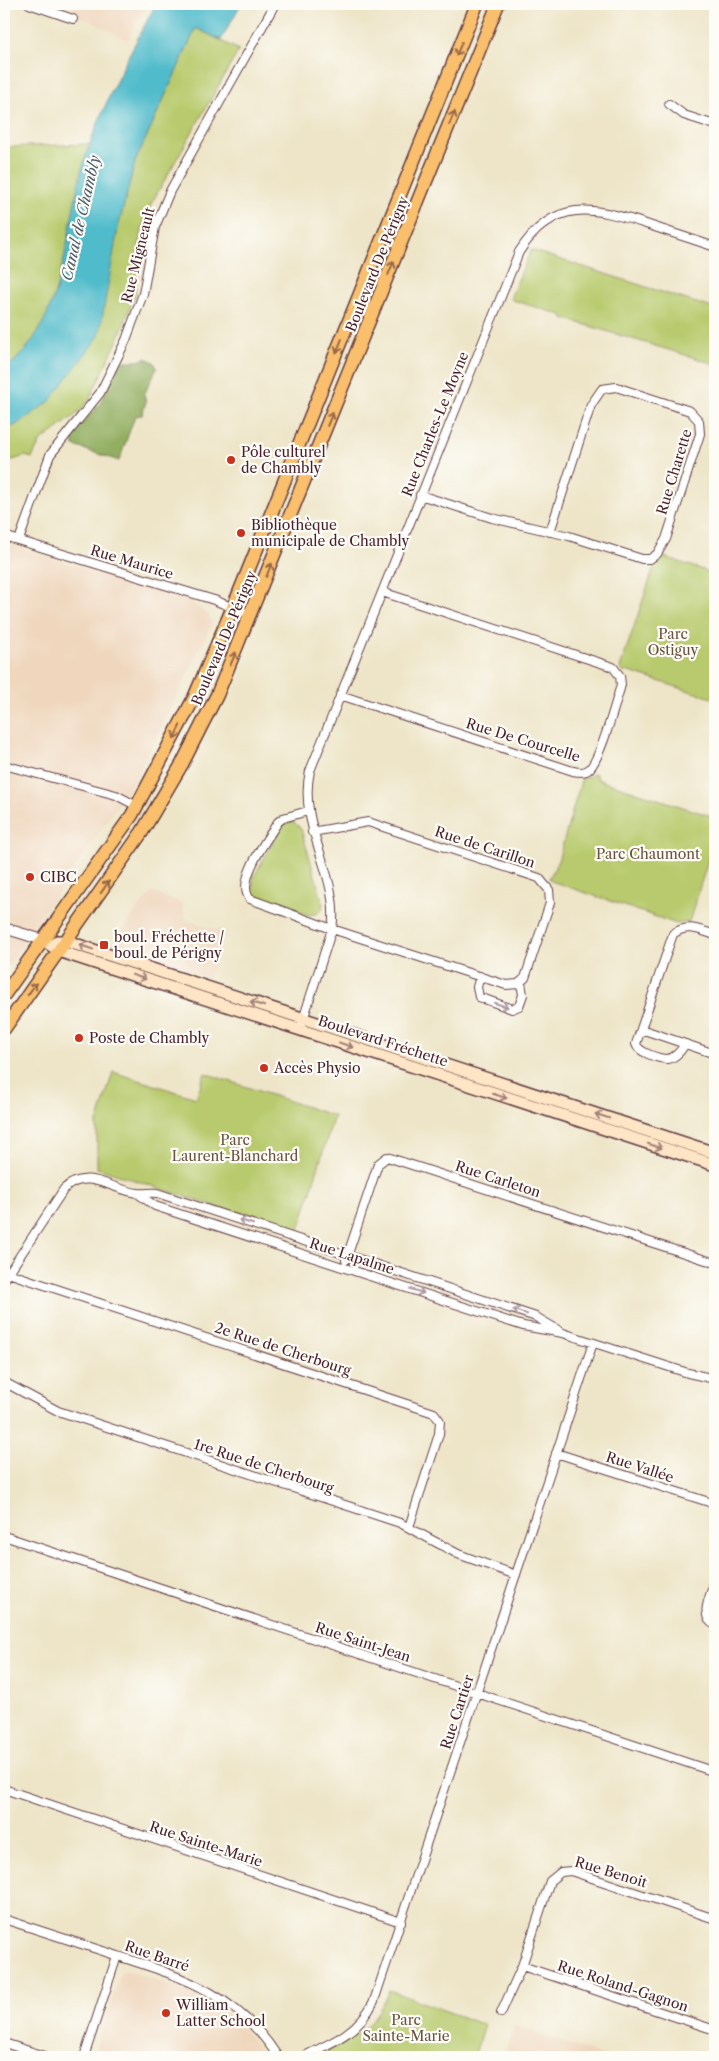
<svg xmlns="http://www.w3.org/2000/svg" width="719" height="2061" font-family="'Libre Caslon Text',serif">
<rect width="100%" height="100%" fill="#fdfcf7"/>
<filter id="ink" filterUnits="userSpaceOnUse"><feTurbulence type="fractalNoise" baseFrequency=".02" numOctaves="2"/><feDisplacementMap in="SourceGraphic" scale="10" xChannelSelector="R" yChannelSelector="G"/><feConvolveMatrix kernelMatrix="1 2 1 2 8 2 1 2 1" color-interpolation-filters="sRGB"/></filter>
<filter id="wash" filterUnits="userSpaceOnUse"><feTurbulence type="fractalNoise" baseFrequency=".0096" numOctaves="4" result="noise"/><feDisplacementMap in="SourceGraphic" scale="20" xChannelSelector="R" yChannelSelector="G"/><feGaussianBlur stdDeviation="1.12" result="paint"/><feColorMatrix in="noise" values="0 0 0 0 0 0 0 0 0 0 0 0 0 0 0 0 0 1.4 0 .05"/><feComposite in="paint" operator="in"/></filter>
<g filter="url(#wash)">
<rect width="100%" height="100%" fill="#eee5c8"/>
<path fill="#efd6bc" d="M75,4H147L127,40L97,24L70,13Z
M4,543L189,601L208,614L212,624L134,782L4,971Z
M151,892L181,903L187,920L224,932L209,979L111,946Z
M126,1970L185,1990L211,2003L239,2024L265,2057H93L121,1972Z
M514,2025L607,2057H504Z"/>
<path fill="#b8ca6d" stroke="#81744c" d="M196,28L239,50L151,204L143,224L140,242L135,295L119,337L89,400L78,413L40,442L32,458L25,456L4,463V430L16,425L109,275L118,228L135,162Z
M90,144C63,218 73,318 4,370V147Z
M531,250L715,309V364L563,318L562,315L512,300L511,296Z
M664,557L715,574V699L626,671L624,673L620,668L655,564Z
M595,773L599,780L711,816L715,822V838L689,922L677,924L551,881L549,878L557,864L582,778L588,777Z
M288,822H294L301,829L323,903L322,910L316,914L309,915L258,898L253,893V878L282,826Z
M113,1072L196,1098L205,1073L334,1116L298,1233L97,1168V1123Z
M389,1990L484,2025L474,2057H315C351,2038 373,2031 389,1990Z"/>
<path fill="#92ae60" stroke="#6e6646" d="M146,358L154,362L157,368L144,395L146,402L142,415L135,416L119,461L74,446L72,436L100,403L121,361H138Z"/>
<path fill="#50bbcb" stroke="#4d6d7b" d="M156,4H241L221,40L196,28L135,162L118,228L99,336L49,402L16,425L4,430V370C71,319 63,224 87,152C105,100 130,52 156,4Z"/>
</g>
<g filter="url(#ink)">
<g fill="none" stroke-linecap="round" stroke-linejoin="round">
<g stroke="#633d43" stroke-width="10">
<path id="minor" d="M29,4L73,19
M669,104L684,115L715,125
M420,495L492,518L569,536L642,559H650L657,554L666,539L700,434L699,421L690,411L616,387L602,389L591,405L550,532
M4,536L214,600L251,615
M19,540L50,455L100,393L126,340L143,294L155,227L170,191L275,4
M340,695L573,771C578,772 584,773 588,770C600,762 616,701 621,685L620,676L613,667L382,592
M4,765L116,795L137,806
M308,811L283,818L278,822C267,839 235,882 250,899L332,929L506,985L518,984L525,978L550,903L549,890L539,878L368,822L312,832
M715,935C700,930 687,923 673,934L641,1029L715,1054
M480,976L477,987L479,997L512,1009L519,1006L523,995L521,982
M302,1023L332,929C341,876 297,827 310,771L519,252C554,197 593,207 646,224C669,232 692,239 715,247
M641,1029L636,1044C638,1052 659,1059 667,1059C676,1058 681,1051 685,1044
M137,1193L155,1206L523,1326L563,1333L688,1373L715,1379
M346,1260L378,1164L387,1157L715,1263
M8,1273L434,1413L440,1421L439,1434L409,1527
M4,1280L64,1189C88,1167 111,1190 138,1193C144,1194 151,1192 157,1193L536,1317L563,1333
M4,1382L58,1411L400,1523L458,1554L516,1575
M556,1453L715,1504
M4,1536L715,1772
M715,1581C711,1594 698,1617 715,1625
M4,1789L401,1922
M4,1919C39,1930 74,1942 109,1953C179,1976 237,1992 278,2057
M522,1966L715,2030
M501,2013L522,1966L550,1881L561,1872L571,1871L715,1919
M4,2043L48,2057
M84,2057L117,1956
M302,2057C332,2043 359,2032 374,2001L593,1343"/>
</g>
<g stroke="#633d43" stroke-width="12">
<path id="tertiary" d="M4,928L43,940"/>
</g>
<g stroke="#633d43" stroke-width="14">
<path id="secondary" d="M43,940L59,951L83,959L715,1165
M57,941H66L715,1153"/>
</g>
<g stroke="#633d43" stroke-width="15">
<path id="primary" d="M4,995L132,815L194,698L239,593L477,4
M4,1029L142,832L182,764L217,695L498,4"/>
</g>
<use href="#minor" stroke="#fff" stroke-width="8"/>
<use href="#tertiary" stroke="#fff" stroke-width="10"/>
<use href="#secondary" stroke="#fde5c5" stroke-width="11"/>
<use href="#primary" stroke="#f9bf6d" stroke-width="12"/>
</g>
<defs><path id="oneway-shaft" d="M-6 0H5M1.5-3L5.5 0L1.5 3" fill="none" stroke-width="1.6" stroke-linecap="round" stroke-linejoin="round" transform="scale(1.25)"/></defs>
<g stroke="#996749">
<use href="#oneway-shaft" transform="translate(459 49) rotate(112)"/>
<use href="#oneway-shaft" transform="translate(452 118) rotate(-68)"/>
<use href="#oneway-shaft" transform="translate(391 268) rotate(-68)"/>
<use href="#oneway-shaft" transform="translate(339 346) rotate(112)"/>
<use href="#oneway-shaft" transform="translate(330 419) rotate(-68)"/>
<use href="#oneway-shaft" transform="translate(269 570) rotate(-68)"/>
<use href="#oneway-shaft" transform="translate(233 659) rotate(-67)"/>
<use href="#oneway-shaft" transform="translate(177 732) rotate(116)"/>
<use href="#oneway-shaft" transform="translate(105 887) rotate(-55)"/>
<use href="#oneway-shaft" transform="translate(32 989) rotate(-55)"/>
</g>
<g stroke="#a48278">
<use href="#oneway-shaft" transform="translate(86 947) rotate(-161)"/>
<use href="#oneway-shaft" transform="translate(139 977) rotate(18)"/>
<use href="#oneway-shaft" transform="translate(257 1004) rotate(-162)"/>
<use href="#oneway-shaft" transform="translate(346 1045) rotate(19)"/>
<use href="#oneway-shaft" transform="translate(500 1096) rotate(18)"/>
<use href="#oneway-shaft" transform="translate(602 1116) rotate(-162)"/>
<use href="#oneway-shaft" transform="translate(655 1146) rotate(18)"/>
</g>
<g stroke="#ae9aa0">
<use href="#oneway-shaft" transform="translate(501 1005) rotate(18)"/>
<use href="#oneway-shaft" transform="translate(246 1222) rotate(-162)"/>
<use href="#oneway-shaft" transform="translate(417 1291) rotate(18)"/>
<use href="#oneway-shaft" transform="translate(520 1312) rotate(-162)"/>
</g>
</g>
<g fill="#c8321e" stroke="#fdfcf7" stroke-width="2">
<circle cx="231" cy="460" r="5"/>
<circle cx="241" cy="533" r="5"/>
<circle cx="30" cy="877" r="5"/>
<rect x="99" y="940" width="10" height="10" rx="2.5"/>
<circle cx="79" cy="1038" r="5"/>
<circle cx="264" cy="1068" r="5"/>
<circle cx="166" cy="2013" r="5"/>
</g>
<g text-anchor="middle" stroke-width="4.5" stroke-linejoin="round" paint-order="stroke">
<g font-size="14" fill="#4a1f2b" stroke="#fdfcf7">
<text transform="translate(138 255) rotate(-76)" y="5">Rue Migneault</text>
<text transform="translate(377 264) rotate(-68)" y="5">Boulevard De Périgny</text>
<text transform="translate(435 424) rotate(-68)" y="5">Rue Charles-Le Moyne</text>
<text transform="translate(674 472) rotate(-73)" y="5">Rue Charette</text>
<text transform="translate(132 562) rotate(17)" y="5">Rue Maurice</text>
<text transform="translate(224 638) rotate(-67)" y="5">Boulevard De Périgny</text>
<text transform="translate(523 740) rotate(17)" y="5">Rue De Courcelle</text>
<text transform="translate(485 847) rotate(18)" y="5">Rue de Carillon</text>
<text transform="translate(383 1041) rotate(18)" y="5">Boulevard Fréchette</text>
<text transform="translate(498 1179) rotate(18)" y="5">Rue Carleton</text>
<text transform="translate(352 1256) rotate(18)" y="5">Rue Lapalme</text>
<text transform="translate(283 1349) rotate(18)" y="5">2e Rue de Cherbourg</text>
<text transform="translate(264 1466) rotate(18)" y="5">1re Rue de Cherbourg</text>
<text transform="translate(640 1467) rotate(18)" y="5">Rue Vallée</text>
<text transform="translate(363 1642) rotate(18)" y="5">Rue Saint-Jean</text>
<text transform="translate(457 1712) rotate(-72)" y="5">Rue Cartier</text>
<text transform="translate(206 1844) rotate(18)" y="5">Rue Sainte-Marie</text>
<text transform="translate(611 1872) rotate(17)" y="5">Rue Benoit</text>
<text transform="translate(157 1956) rotate(19)" y="5">Rue Barré</text>
<text transform="translate(623 1986) rotate(18)" y="5">Rue Roland-Gagnon</text>
</g>
<g font-size="14" fill="#4a1f2b" stroke="#fdfcf7" text-anchor="start">
<text x="241" y="457">Pôle culturel<tspan x="241" dy="16">de Chambly</tspan></text>
<text x="251" y="530">Bibliothèque<tspan x="251" dy="16">municipale de Chambly</tspan></text>
<text x="40" y="882">CIBC</text>
<text x="114" y="942">boul. Fréchette /<tspan x="114" dy="16">boul. de Périgny</tspan></text>
<text x="89" y="1043">Poste de Chambly</text>
<text x="274" y="1073">Accès Physio</text>
<text x="176" y="2010">William<tspan x="176" dy="16">Latter School</tspan></text>
</g>
<g font-size="14" fill="#6b523f" stroke="#fdfcf7">
<text x="673" y="639">Parc<tspan x="673" dy="16">Ostiguy</tspan></text>
<text x="648" y="859">Parc Chaumont</text>
<text x="235" y="1145">Parc<tspan x="235" dy="16">Laurent-Blanchard</tspan></text>
<text x="406" y="2025">Parc<tspan x="406" dy="16">Sainte-Marie</tspan></text>
</g>
<g font-size="15" font-style="italic" fill="#4c5d6b" stroke="#fdfcf7">
<text transform="translate(81 218) rotate(-77)" y="5">Canal de Chambly</text>
</g>
</g>
<rect width="719" height="2061" fill="none" stroke="#fdfcf7" stroke-width="20"/>
</svg>
